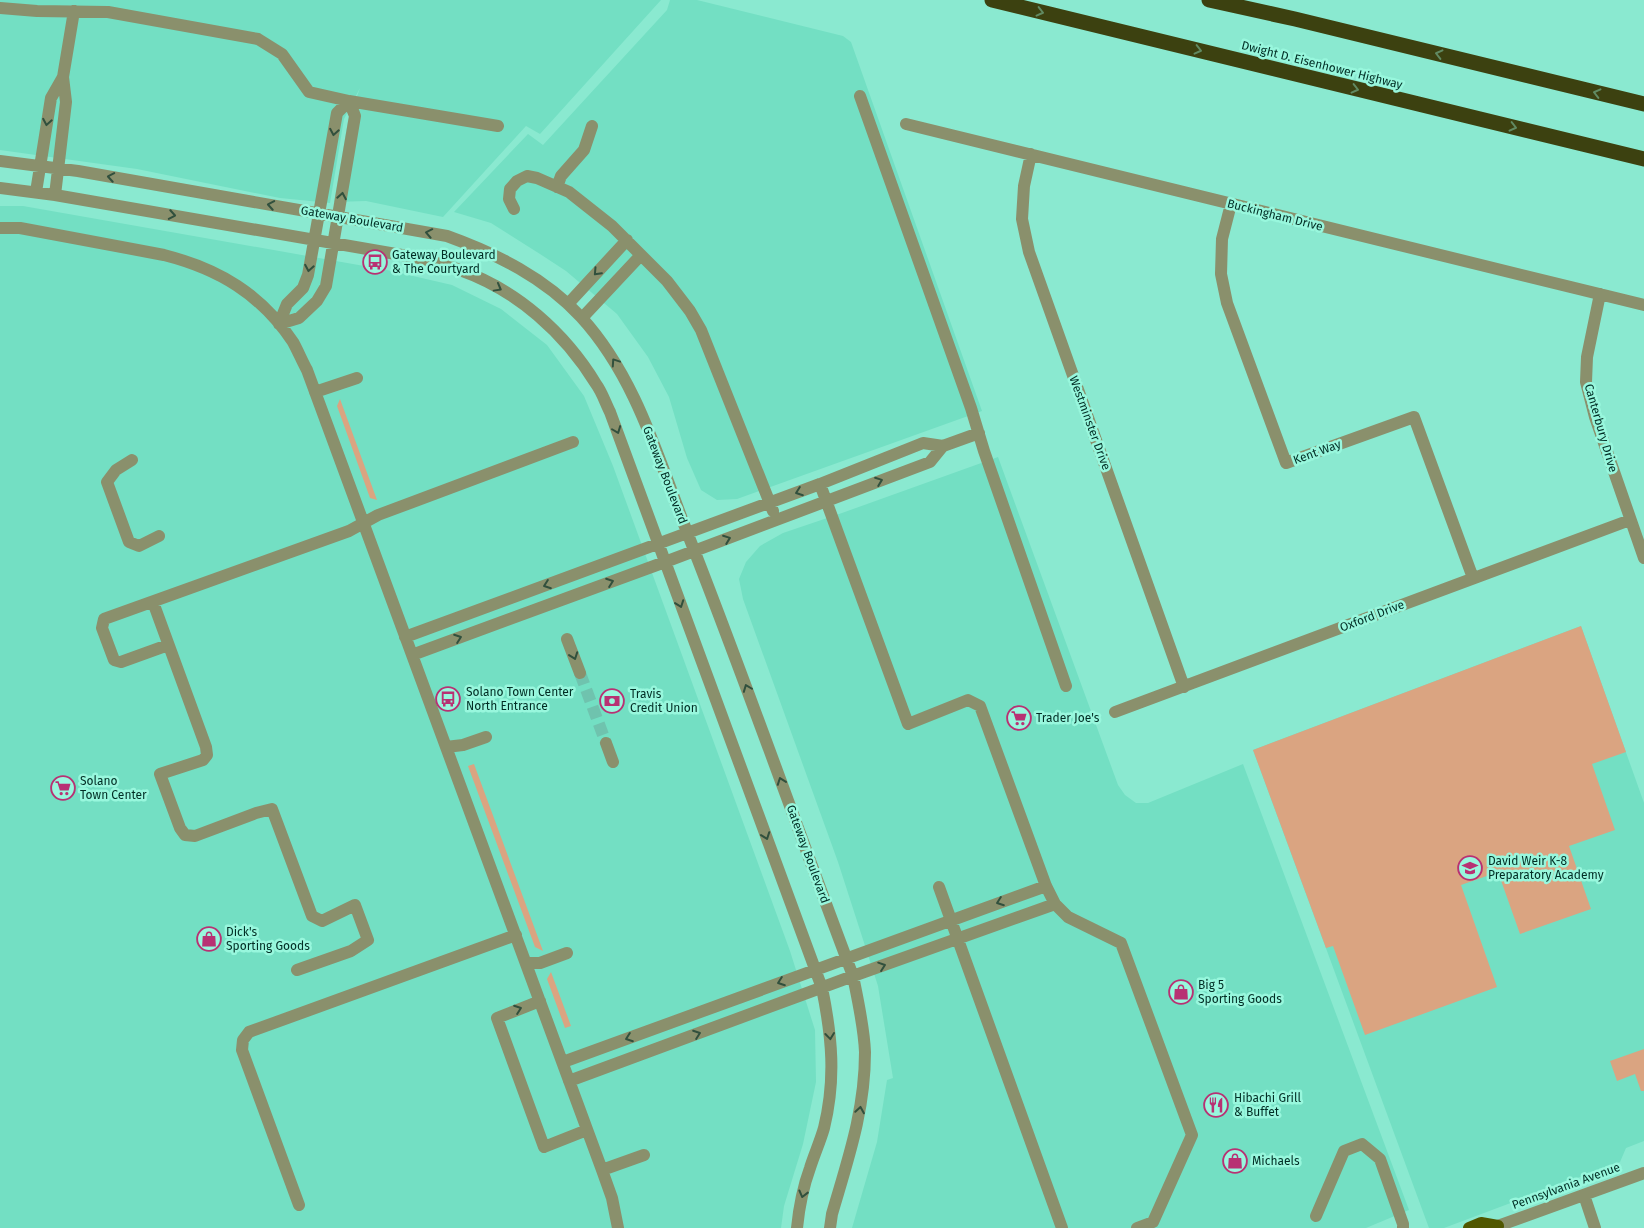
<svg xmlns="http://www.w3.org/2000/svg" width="1644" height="1228" font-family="'Fira Sans',sans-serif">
<rect width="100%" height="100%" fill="#8ae9d0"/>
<path fill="#73dfc3" d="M0,0H661L540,134L526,126L443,217L366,201L334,202L348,121L360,88L344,119L330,203L280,198L137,169L0,150Z
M670,0H697L843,36L851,42L982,411L737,499L717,500L701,490L687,458L669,397L648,357L617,314L566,271L540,254L491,223L454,212L528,134L543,145L667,10Z
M0,206H23L387,270L452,285L501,309L547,345L584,396L613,466L790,951L815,1030L816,1082L803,1144L784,1206L781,1228H0Z
M998,457L1118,785L1125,795L1136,803H1148L1243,764L1409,1210L1366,1228H852L877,1142L887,1080L893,1078L878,986L838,862L743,599L739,579L746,562L760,546L783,533L842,513Z
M1581,626L1644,803V1141L1626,1148L1620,1162L1444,1228H1429L1253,750Z"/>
<path fill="#daa481" d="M340,399L377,500L370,498L337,406Z
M1581,626L1626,752L1592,764L1615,830L1569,846L1591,909L1520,934L1498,872L1461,885L1497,987L1365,1035L1333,946L1326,948L1253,750Z
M474,764L543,951L535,947L468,766Z
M551,972L571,1026L565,1028L547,979Z
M1644,1049V1091H1641L1635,1074L1617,1081L1610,1061Z"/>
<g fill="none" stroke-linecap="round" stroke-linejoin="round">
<path stroke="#6fc3ae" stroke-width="12" stroke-dasharray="12 6" stroke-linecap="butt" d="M580,673L606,743"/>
<path stroke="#8a906c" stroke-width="12" d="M0,8L37,11L108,12L258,39L282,54L309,92L349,101L498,126
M860,96L971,408L984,451L1066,686
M906,124L1644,305
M1031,154L1024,186L1022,219L1029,252L1184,687
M0,161L78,171L447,236C497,254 545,278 581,317C636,377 658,458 687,532C745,679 797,828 853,976C858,1001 864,1027 865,1052C865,1111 848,1159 832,1214L830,1228
M557,187L561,176L584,150L592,126
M0,188L55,195L419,258C433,262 447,265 460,270C517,290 565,333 596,384C602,392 605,402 610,412L822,988C832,1037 836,1079 824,1128C820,1142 814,1155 810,1168C803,1187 799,1208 797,1228
M36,192L51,98L63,77
M55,195L66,102L63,77L74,11
M1231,204L1222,239L1221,274L1227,303L1286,463L1414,417L1473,578
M514,209L509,199L510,189L517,181L527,176L537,178L569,192L612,226L667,281L690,311L701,330L773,511
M0,228H20L164,255C219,269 261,294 293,342C298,351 302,361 307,370L602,1170L612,1198L618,1228
M1600,294L1587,357L1586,382L1595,417L1644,558
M568,304L627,240
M582,318L641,255
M279,324L299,318L317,301L326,286L355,116L349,101
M279,324L287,304L303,288L308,275L337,113L349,101
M315,392L357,378
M132,460L116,470L107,482L129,542L139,546L159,536
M820,484L908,724L968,700L980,706L1046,886L1055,904L1068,917L1121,943L1192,1135L1153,1222L1137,1228
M153,602L206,747L207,755L203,760L160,774L180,828L185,835L195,836L256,813L272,809L312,916L322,921L355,905L368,940L351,951L297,970
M405,637L820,484L923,443L943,446L979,433
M567,639L580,673
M168,645L121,662L114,660L102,628L104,619L349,531L378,515L573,442
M412,655L665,562L930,462L943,446
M1115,712L1630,520
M606,743L613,762
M446,747L463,745L486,737
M939,887L1062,1228
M526,963H540L567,953
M540,1001L497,1018L544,1147L587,1130
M563,1062L1046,886
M569,1081L853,976L1055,904
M602,1170L644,1155
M1584,1195L1595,1228
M299,1205L242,1050L243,1040L249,1032L516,935
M1316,1216L1344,1151L1362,1144L1380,1159L1403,1224V1228
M1498,1226L1644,1173"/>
<path stroke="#505700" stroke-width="12" d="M1469,1228L1481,1223L1498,1226"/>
<path stroke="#3c4110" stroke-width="15" d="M992,0L1644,159
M1209,0L1295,19L1644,104"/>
</g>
<defs><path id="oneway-chevron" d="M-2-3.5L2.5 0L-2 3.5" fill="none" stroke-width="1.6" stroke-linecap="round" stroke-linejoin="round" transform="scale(1.25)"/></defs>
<g stroke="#618a62">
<use href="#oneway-chevron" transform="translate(1040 12) rotate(14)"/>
<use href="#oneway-chevron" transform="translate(1198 50) rotate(14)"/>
<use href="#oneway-chevron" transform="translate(1439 54) rotate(-166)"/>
<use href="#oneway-chevron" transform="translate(1355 89) rotate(14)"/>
<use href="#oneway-chevron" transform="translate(1597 93) rotate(-166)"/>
<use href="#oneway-chevron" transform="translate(1513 127) rotate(14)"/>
</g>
<g stroke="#31503d">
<use href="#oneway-chevron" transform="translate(47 122) rotate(100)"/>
<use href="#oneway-chevron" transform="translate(334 132) rotate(100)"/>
<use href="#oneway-chevron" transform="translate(111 177) rotate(-170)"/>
<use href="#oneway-chevron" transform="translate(342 196) rotate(-80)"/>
<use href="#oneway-chevron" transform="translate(271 205) rotate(-170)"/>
<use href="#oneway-chevron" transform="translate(172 215) rotate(10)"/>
<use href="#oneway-chevron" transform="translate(429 233) rotate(-169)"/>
<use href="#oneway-chevron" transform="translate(309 268) rotate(100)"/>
<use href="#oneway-chevron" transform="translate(597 272) rotate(133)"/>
<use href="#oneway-chevron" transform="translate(498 288) rotate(29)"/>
<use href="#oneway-chevron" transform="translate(615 362) rotate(-124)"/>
<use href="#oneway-chevron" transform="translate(617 430) rotate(69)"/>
<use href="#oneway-chevron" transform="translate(879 481) rotate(-21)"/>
<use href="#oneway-chevron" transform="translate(799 492) rotate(160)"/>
<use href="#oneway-chevron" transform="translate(727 539) rotate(-21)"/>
<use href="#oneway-chevron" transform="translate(610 582) rotate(-20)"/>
<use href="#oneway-chevron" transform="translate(547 585) rotate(160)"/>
<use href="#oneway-chevron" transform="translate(680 604) rotate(70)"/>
<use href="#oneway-chevron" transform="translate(458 638) rotate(-20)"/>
<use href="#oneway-chevron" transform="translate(574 656) rotate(70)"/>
<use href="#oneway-chevron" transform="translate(747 688) rotate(-111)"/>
<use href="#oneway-chevron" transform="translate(781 781) rotate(-110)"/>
<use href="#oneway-chevron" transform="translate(766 836) rotate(70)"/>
<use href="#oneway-chevron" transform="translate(1000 902) rotate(160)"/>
<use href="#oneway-chevron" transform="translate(882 966) rotate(-19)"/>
<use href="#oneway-chevron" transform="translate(781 982) rotate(160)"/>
<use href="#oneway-chevron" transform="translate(518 1009) rotate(-20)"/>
<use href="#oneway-chevron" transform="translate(697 1034) rotate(-20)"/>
<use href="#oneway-chevron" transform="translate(830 1036) rotate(83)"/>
<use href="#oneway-chevron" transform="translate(629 1038) rotate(160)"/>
<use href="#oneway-chevron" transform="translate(860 1110) rotate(-81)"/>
<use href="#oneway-chevron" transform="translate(803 1194) rotate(104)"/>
</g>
<defs>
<g id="bus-ring" transform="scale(1.25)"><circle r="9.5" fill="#98f7dd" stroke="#b83173" stroke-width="1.5"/><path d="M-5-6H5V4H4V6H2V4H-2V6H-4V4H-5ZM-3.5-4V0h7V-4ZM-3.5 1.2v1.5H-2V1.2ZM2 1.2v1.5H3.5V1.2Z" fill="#b83173"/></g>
<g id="bank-ring" transform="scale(1.25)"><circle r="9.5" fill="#98f7dd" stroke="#b83173" stroke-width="1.5"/><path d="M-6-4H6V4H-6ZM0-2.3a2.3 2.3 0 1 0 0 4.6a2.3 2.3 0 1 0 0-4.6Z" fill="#b83173"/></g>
<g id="supermarket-ring" transform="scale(1.25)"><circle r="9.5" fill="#98f7dd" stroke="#b83173" stroke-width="1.5"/><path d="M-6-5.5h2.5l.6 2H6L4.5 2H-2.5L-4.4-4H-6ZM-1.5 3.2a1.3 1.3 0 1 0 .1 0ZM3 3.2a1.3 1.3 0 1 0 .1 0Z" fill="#b83173"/></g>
<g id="school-ring" transform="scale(1.25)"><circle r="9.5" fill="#98f7dd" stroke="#b83173" stroke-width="1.5"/><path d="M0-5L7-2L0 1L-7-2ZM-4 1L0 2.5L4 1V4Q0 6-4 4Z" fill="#b83173"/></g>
<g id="shop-ring" transform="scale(1.25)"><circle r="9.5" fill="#98f7dd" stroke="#b83173" stroke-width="1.5"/><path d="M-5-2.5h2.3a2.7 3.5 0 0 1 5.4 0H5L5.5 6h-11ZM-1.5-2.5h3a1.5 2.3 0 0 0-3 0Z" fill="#b83173"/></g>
<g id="restaurant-ring" transform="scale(1.25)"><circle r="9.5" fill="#98f7dd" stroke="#b83173" stroke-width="1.5"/><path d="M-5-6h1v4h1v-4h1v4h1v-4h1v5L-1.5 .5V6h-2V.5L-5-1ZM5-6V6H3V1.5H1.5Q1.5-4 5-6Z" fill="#b83173"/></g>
</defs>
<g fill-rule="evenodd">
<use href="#bus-ring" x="375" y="262"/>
<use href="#bus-ring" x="448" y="699"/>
<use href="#bank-ring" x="612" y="701"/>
<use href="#supermarket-ring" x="1019" y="718"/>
<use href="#supermarket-ring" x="63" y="788"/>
<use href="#school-ring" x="1470" y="868"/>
<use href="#shop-ring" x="209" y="939"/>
<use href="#shop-ring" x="1181" y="992"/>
<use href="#restaurant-ring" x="1216" y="1105"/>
<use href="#shop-ring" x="1235" y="1161"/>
</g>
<g text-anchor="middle" stroke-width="5" stroke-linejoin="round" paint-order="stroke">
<g font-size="12" fill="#012d24" stroke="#98f7dd">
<text transform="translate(1322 65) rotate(14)" y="4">Dwight D. Eisenhower Highway</text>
<text transform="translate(1275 215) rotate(14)" y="4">Buckingham Drive</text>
<text transform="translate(352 219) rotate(10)" y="4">Gateway Boulevard</text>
<text transform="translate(1090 423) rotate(70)" y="4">Westminster Drive</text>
<text transform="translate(1601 428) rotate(74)" y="4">Canterbury Drive</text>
<text transform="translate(1317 452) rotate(-20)" y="4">Kent Way</text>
<text transform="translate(665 475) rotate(69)" y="4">Gateway Boulevard</text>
<text transform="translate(1372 616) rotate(-21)" y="4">Oxford Drive</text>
<text transform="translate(808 854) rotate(70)" y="4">Gateway Boulevard</text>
<text transform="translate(1566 1186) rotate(-20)" y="4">Pennsylvania Avenue</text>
</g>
<g font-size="12" fill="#012d24" stroke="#98f7dd" text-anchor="start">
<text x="392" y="259">Gateway Boulevard<tspan x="392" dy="14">&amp; The Courtyard</tspan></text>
<text x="466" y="696">Solano Town Center<tspan x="466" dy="14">North Entrance</tspan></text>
<text x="630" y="698">Travis<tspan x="630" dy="14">Credit Union</tspan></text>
<text x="1036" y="722">Trader Joe's</text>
<text x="80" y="785">Solano<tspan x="80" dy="14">Town Center</tspan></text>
<text x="1488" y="865">David Weir K-8<tspan x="1488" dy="14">Preparatory Academy</tspan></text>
<text x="226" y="936">Dick's<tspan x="226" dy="14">Sporting Goods</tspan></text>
<text x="1198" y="989">Big 5<tspan x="1198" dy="14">Sporting Goods</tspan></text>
<text x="1234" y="1102">Hibachi Grill<tspan x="1234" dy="14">&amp; Buffet</tspan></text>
<text x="1252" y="1165">Michaels</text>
</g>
</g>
</svg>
